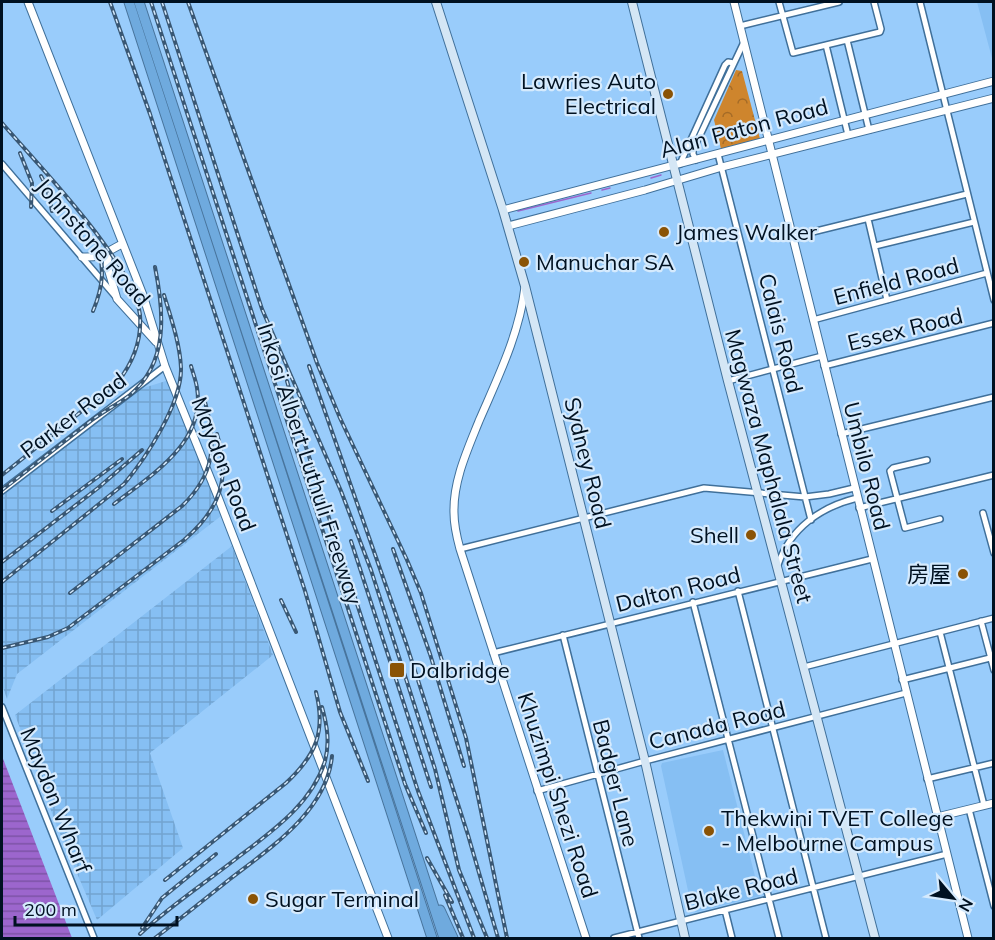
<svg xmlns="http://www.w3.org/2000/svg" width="995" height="940" font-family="Mulish,'Noto Sans SC',sans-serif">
<defs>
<pattern id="industrial-grid" width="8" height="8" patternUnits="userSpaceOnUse" patternTransform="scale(1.5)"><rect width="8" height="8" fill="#86bff3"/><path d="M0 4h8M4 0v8" fill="none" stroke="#72a3d0"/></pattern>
<pattern id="park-crowns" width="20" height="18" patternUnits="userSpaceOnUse" patternTransform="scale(1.5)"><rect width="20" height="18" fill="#ce852d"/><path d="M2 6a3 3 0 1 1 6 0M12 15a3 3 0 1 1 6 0" fill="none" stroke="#a56b26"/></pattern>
<pattern id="water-rules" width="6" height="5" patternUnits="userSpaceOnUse" patternTransform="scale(1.5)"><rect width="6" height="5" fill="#9c66cd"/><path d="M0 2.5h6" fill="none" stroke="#7d53a6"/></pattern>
</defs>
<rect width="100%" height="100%" fill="#99ccfb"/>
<path fill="#86bff3" d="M977,2H993V62Z
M723,750L760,896L696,912L692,909L661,766L662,763Z"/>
<path fill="url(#industrial-grid)" d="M169,380L221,516L17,674L7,699L2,685V496L140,389Z
M232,546L273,655L150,753L183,848L97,920L56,824L15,715Z"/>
<path fill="url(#park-crowns)" d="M736,70L742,71L760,139L721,149L714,120Z"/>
<path fill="url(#water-rules)" d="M2,756L72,938H2Z"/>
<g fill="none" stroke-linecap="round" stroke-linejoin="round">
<path stroke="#9c66cd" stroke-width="1.5" d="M651,178L661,175
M602,190L610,188
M518,211L591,193"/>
<g stroke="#40709a" stroke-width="8">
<path id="minor" d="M779,2L793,53L880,32L881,29L874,2
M920,2L994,300
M740,26L839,2
M847,40L869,130
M826,45L848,135
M718,154L811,520
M696,160L693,154V150L744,42
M2,164L116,297
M680,164L725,65L728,62L734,63
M868,219L887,300
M792,237L967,194
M875,246L974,222
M813,320L987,273
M824,366L994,323
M728,381L822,356
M841,434L994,397
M927,460L893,468L890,471L905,528L940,519
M2,491L165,366
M859,508L994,475
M983,513L994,553
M460,549L704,488L805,497L829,494L854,488
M778,565C790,528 821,507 857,498
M738,591L826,938
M693,602L779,938
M981,621L994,670
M940,632L984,805
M563,635L639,938
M493,653L872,559
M804,667L994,618
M902,680L994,657
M2,707L94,938
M927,779L994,763
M537,791L645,761L906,693
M969,809L994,906
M725,910L732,938
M614,938L947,854"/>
</g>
<g stroke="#40709a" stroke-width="9">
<path id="tertiary" d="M28,2L143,295L165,366L218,497L388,938
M734,2L968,938
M503,210L994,81
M508,226L645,190L722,167L994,98
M109,253L107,265L117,299L156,342
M82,257C102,258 106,252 122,244
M525,287C519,335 498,377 479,421C467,451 453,481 454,513C454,525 457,538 460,549L586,938
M937,817L994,803"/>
</g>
<g stroke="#40709a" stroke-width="10">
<path id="secondary" d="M436,2L503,210L525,286L645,761L685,938
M632,2L728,381L875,938"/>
</g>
<g stroke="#48749c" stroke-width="11">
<path id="motorway" d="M129,2L432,938
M139,2L444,938
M440,910L453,938"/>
</g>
<use href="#minor" stroke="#fff" stroke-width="5"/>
<use href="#tertiary" stroke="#fff" stroke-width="7"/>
<use href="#secondary" stroke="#d4e6f5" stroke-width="8"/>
<use href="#motorway" stroke="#6faade" stroke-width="9"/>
<g stroke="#395773" stroke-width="4">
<path id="rail" d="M110,2L150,114L242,397L305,591L340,712L368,781
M151,2L405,784L426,833
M162,2L262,309L341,491L371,570L435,769L459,870L487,938
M188,2L317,363L340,418L407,560L421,593L466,738L507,938
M2,123C38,165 134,263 140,315C142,341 132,364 117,383L2,475
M20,153L32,183L31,207
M41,176L47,187L52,211
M93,311C103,287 106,266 95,241
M309,366L406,643L468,835L498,938
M287,381L302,435L418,791L474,938
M2,490C32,467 62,443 92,420C104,411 118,404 130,395C169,362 164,312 155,267
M114,504C150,476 206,443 197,388C196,381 193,373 191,366
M52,511L122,459
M351,541L431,787
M393,549L430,654L464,766
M2,562L98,488L142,450
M2,582L124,484C146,458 182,403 181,368C180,344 171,318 164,295
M70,593L182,506C215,474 217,444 205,402
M281,600L296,632
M2,648L48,637L68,628L184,540C220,509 231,479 217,434
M427,858L452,902
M165,880L286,783C316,755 326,732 316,692
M445,895L463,938
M142,928L162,898L216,854
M140,934C170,906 205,883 237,858C271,832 312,804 325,761C330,742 327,725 322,707
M155,938C180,919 205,899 230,879C270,848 327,811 332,756"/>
</g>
<use href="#rail" stroke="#d5eafd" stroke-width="1.5" stroke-dasharray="4.5" stroke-linecap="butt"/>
</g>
<g fill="#8a5305" stroke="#d5eafd" stroke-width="2">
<circle cx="668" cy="94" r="6"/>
<circle cx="664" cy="232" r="6"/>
<circle cx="524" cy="262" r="6"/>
<circle cx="751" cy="535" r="6"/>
<circle cx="963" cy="574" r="6"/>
<rect x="389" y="662" width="16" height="16" rx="3"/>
<circle cx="709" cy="831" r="6"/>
<circle cx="253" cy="899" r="6"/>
</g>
<g text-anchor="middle" stroke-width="4.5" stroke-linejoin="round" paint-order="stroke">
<g font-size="22" fill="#001121" stroke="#d5eafd" text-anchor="start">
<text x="656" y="89" text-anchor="end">Lawries Auto<tspan x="656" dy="25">Electrical</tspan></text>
<text x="676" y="240">James Walker</text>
<text x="536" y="270">Manuchar SA</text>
<text x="739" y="543" text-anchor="end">Shell</text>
<text x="951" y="582" text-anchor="end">房屋</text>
<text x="410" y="678">Dalbridge</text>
<text x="721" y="826">Thekwini TVET College<tspan x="721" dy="25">- Melbourne Campus</tspan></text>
<text x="265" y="907">Sugar Terminal</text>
</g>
<g font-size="22" fill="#001121" stroke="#d5eafd">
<text transform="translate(744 128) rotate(-15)" y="8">Alan Paton Road</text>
<text transform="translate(93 242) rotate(49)" y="8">Johnstone Road</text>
<text transform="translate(896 281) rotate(-15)" y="8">Enfield Road</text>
<text transform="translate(905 329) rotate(-14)" y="8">Essex Road</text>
<text transform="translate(781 333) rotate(76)" y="8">Calais Road</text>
<text transform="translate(73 415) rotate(-37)" y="8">Parker Road</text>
<text transform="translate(588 463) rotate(76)" y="8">Sydney Road</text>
<text transform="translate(224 464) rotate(69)" y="8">Maydon Road</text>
<text transform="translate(310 464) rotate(72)" y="8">Inkosi Albert Luthuli Freeway</text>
<text transform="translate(769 466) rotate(75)" y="8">Magwaza Maphalala Street</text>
<text transform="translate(867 466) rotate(76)" y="8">Umbilo Road</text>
<text transform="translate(678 589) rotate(-14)" y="8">Dalton Road</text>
<text transform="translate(717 725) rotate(-14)" y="8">Canada Road</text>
<text transform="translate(616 783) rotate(76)" y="8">Badger Lane</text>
<text transform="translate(558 795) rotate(72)" y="8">Khuzimpi Shezi Road</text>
<text transform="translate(56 800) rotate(68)" y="8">Maydon Wharf</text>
<text transform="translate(741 889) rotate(-14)" y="8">Blake Road</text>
</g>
</g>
<rect width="995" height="940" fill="none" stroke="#001121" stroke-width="6"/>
<g transform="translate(953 898) rotate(119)" stroke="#d5eafd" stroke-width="4.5" paint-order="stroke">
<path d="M0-4.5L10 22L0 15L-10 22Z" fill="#001121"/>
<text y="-9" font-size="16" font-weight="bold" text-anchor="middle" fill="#001121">N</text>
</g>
<path d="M15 916v9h162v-9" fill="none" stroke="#001121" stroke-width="3"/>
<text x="24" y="916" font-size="18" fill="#001121" stroke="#d5eafd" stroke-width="4.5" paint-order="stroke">200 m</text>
</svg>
